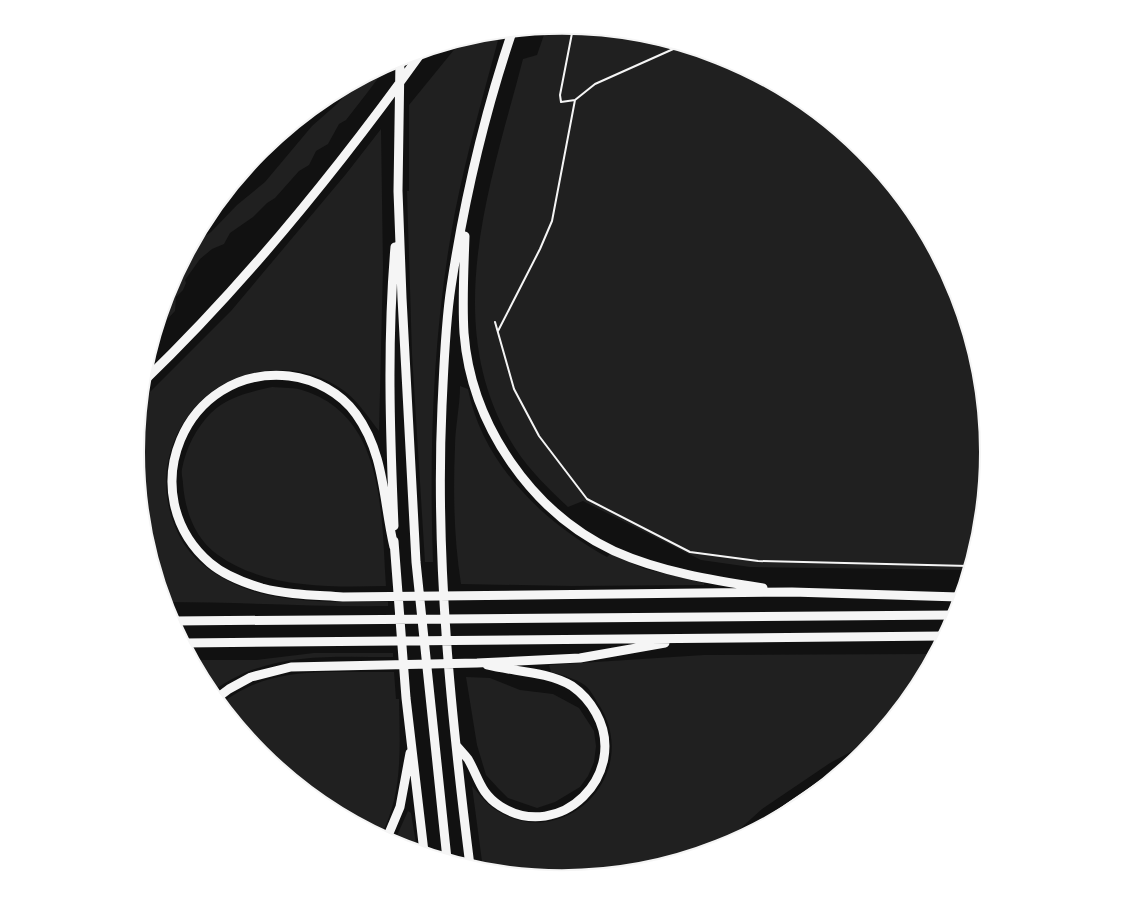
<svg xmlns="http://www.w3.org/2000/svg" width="1123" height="904" font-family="'Exo 2',sans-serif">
<rect width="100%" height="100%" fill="#111"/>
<path fill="#202020" d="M562,27L645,35L724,59L798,99L862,152L915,216L954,290L978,369L986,452L978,535L968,570L750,567L701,560L583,501L568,507C549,489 530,471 515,448C438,326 490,186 523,59L537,55L546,29Z
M500,33C484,92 467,152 455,212C433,327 429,446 433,562H425L412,354L407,191H409V105L462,40L479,35Z
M382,68V73L367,93L346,120L339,124L328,144L316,151L309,165L299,171L275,198L267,203L253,217L230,233L224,244L212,249L200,259L185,280L186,283L183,290L176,297L175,311L156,331L169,289L193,244L211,232L237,205L265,182L312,126L337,104L357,82Z
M381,129L383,268L379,431C368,417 358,401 343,390C325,377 303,370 281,370C191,368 136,467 184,544C197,564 220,578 241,587C284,604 342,602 388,602V606C314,607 240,602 165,602L145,535L137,452L142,400L231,311L346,174Z
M460,386L468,389C482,463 543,522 607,557L610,554L645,569L704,583V585L571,586L461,584C454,540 453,493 455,447C455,427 460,407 460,386Z
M272,387C282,388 295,387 305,391C386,418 381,516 386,586C330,587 266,589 218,555C195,539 185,511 183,484C183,479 181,474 182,469C186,448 196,428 211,413C227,397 250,392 272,387Z
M314,653H393V657C329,657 266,651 212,692L193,660H256Z
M933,654L915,688L871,741L830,763L762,809L721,846L644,869L561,877L483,869L472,786C479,794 485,802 493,808C563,857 646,772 597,702C594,697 591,691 587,687C580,680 560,674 551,672L549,665L704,655Z
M325,672H394L396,699H399V702C400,746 403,795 381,835L325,805L261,752L221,704C251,679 288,673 325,672Z
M466,677L490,678L520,690L553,694L579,708L594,731L596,746L594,762L588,776L580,787L555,802L537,808L508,798L498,788L486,775L477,745Z
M408,811L411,813L417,850L394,842Z"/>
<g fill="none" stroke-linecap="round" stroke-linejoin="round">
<path stroke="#f5f5f5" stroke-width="2" d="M573,28L560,95L561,102L575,100
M495,322L514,389L539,436L587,499L690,552L758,561L969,566
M498,331L540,249L552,221L575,100L595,84L680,46"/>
<path stroke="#f5f5f5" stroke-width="9" d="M400,59L398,191L402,298L416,562L447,859
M246,170L284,133
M465,236C464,268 462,301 464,333C471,424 531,512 614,551C661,572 712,580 763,588
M144,381C248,281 338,169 422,52
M394,526C390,433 387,340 395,247
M394,541L406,698L424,852
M394,547C383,501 385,454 356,414C341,393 315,379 289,376C184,365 131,495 210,563C224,575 245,583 262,588C288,595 316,595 343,597L792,592L959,597
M173,621L954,615
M184,643L943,636
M217,698L229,689L251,677L291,667L477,663L580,658L665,643
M456,745C460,750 464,754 468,759C479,778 480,793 500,806C560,844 630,774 596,713C590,702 582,693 572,686C546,671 515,672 487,665
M773,818L830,779
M387,838L400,807L410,753
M470,866C451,714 435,560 442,406C444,366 445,326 451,287C464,201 484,115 512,32"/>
</g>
<path d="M0 0H1123V904H0ZM144 452a418 418 0 1 1 836 0a418 418 0 1 1-836 0Z" fill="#fff" fill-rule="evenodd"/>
<path fill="none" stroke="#f5f5f5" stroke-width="2" d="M144 452a418 418 0 1 1 836 0a418 418 0 1 1-836 0Z"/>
</svg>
